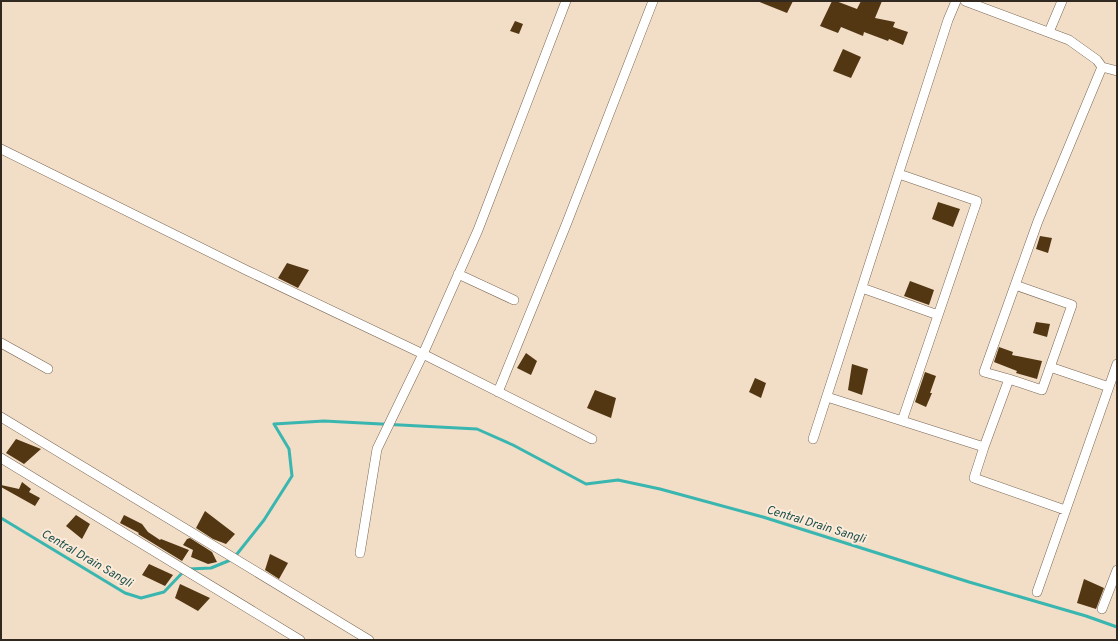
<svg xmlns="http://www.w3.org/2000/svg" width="1118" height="641" font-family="Overpass,sans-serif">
<rect width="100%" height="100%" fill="#f2ddc6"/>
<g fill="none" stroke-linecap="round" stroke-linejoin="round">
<path stroke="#3ab6b0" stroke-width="3" d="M1,518L125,593L141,598L164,592L184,571
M189,569L211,568L233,559L264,520L292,476L289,449L274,424L324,421L477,429L513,445L586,484L618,480L660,489L763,517L969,582L1086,616L1117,627"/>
</g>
<path fill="#533713" d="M757,1H793L787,13Z
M832,1H836L857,9L861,1H882L875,18L895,22L893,27L908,32L903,45L889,39L888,41L864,32L863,36L841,27L838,33L820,26Z
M515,21L523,24L519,34L510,31Z
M843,49L861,57L851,78L833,71Z
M938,202L960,209L953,227L932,219Z
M1040,236L1052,238L1048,253L1036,249Z
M287,263L309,270L298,288L278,278Z
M910,281L934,290L929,305L904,296Z
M1036,322L1050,324L1047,337L1033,333Z
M999,347L1013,352L1012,355L1042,361L1037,379L1016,373L1017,371L994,362Z
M526,353L537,361L531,375L517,368Z
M852,364L868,369L862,395L848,390Z
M925,372L936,376L930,393H932L926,407L915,402Z
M755,378L766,383L761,398L749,392Z
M595,390L616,398L611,418L587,408Z
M16,439L41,449L24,464L6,453Z
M22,482L31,489L29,492L40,498L35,506L1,487V485L19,489Z
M205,511L235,534L226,544L213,539L196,528Z
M76,515L90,524L82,539L66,526Z
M124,515L142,524L148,532L160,540L161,539L189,550L182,561L138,534L139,533L120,523Z
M190,538L212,552L217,562L208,564L191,557L193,550L183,545L187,539Z
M270,554L288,563L279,579L265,570Z
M149,564L173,575L165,586L142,575Z
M1084,579L1104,588L1096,609L1077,603Z
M180,584L210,598L198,611L175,598Z"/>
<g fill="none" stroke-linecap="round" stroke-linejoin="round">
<g stroke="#796753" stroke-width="10">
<path id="minor" d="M965,1L1069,40L1097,60L1102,67L1117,71
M1049,32L1062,1
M1,149L248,271L423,354L592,439
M899,174L977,201L902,421
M458,274L514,300
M862,288L938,315
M1,343L48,369
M1050,367L1109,387
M1009,379L1042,390L1072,305L1015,285
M498,392L566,225L653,1
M827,397L984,447L974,478L1065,510
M1,417L369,640
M813,439L948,20L956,1
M984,447L1009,379L984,372L1038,221L1102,67
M1,458L300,640
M360,553L377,449L423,354L478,230L566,1
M1037,592L1117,364
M1102,609L1117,570"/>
</g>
<use href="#minor" stroke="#fff" stroke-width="9"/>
</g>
<g text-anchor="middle" stroke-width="4" stroke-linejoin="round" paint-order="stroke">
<g font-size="12" font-style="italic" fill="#1c504e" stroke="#fcebd8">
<text transform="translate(816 524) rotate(17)" y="4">Central Drain Sangli</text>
<text transform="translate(87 558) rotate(30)" y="4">Central Drain Sangli</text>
</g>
</g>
<rect width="1118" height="641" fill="none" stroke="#312920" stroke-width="4"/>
</svg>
